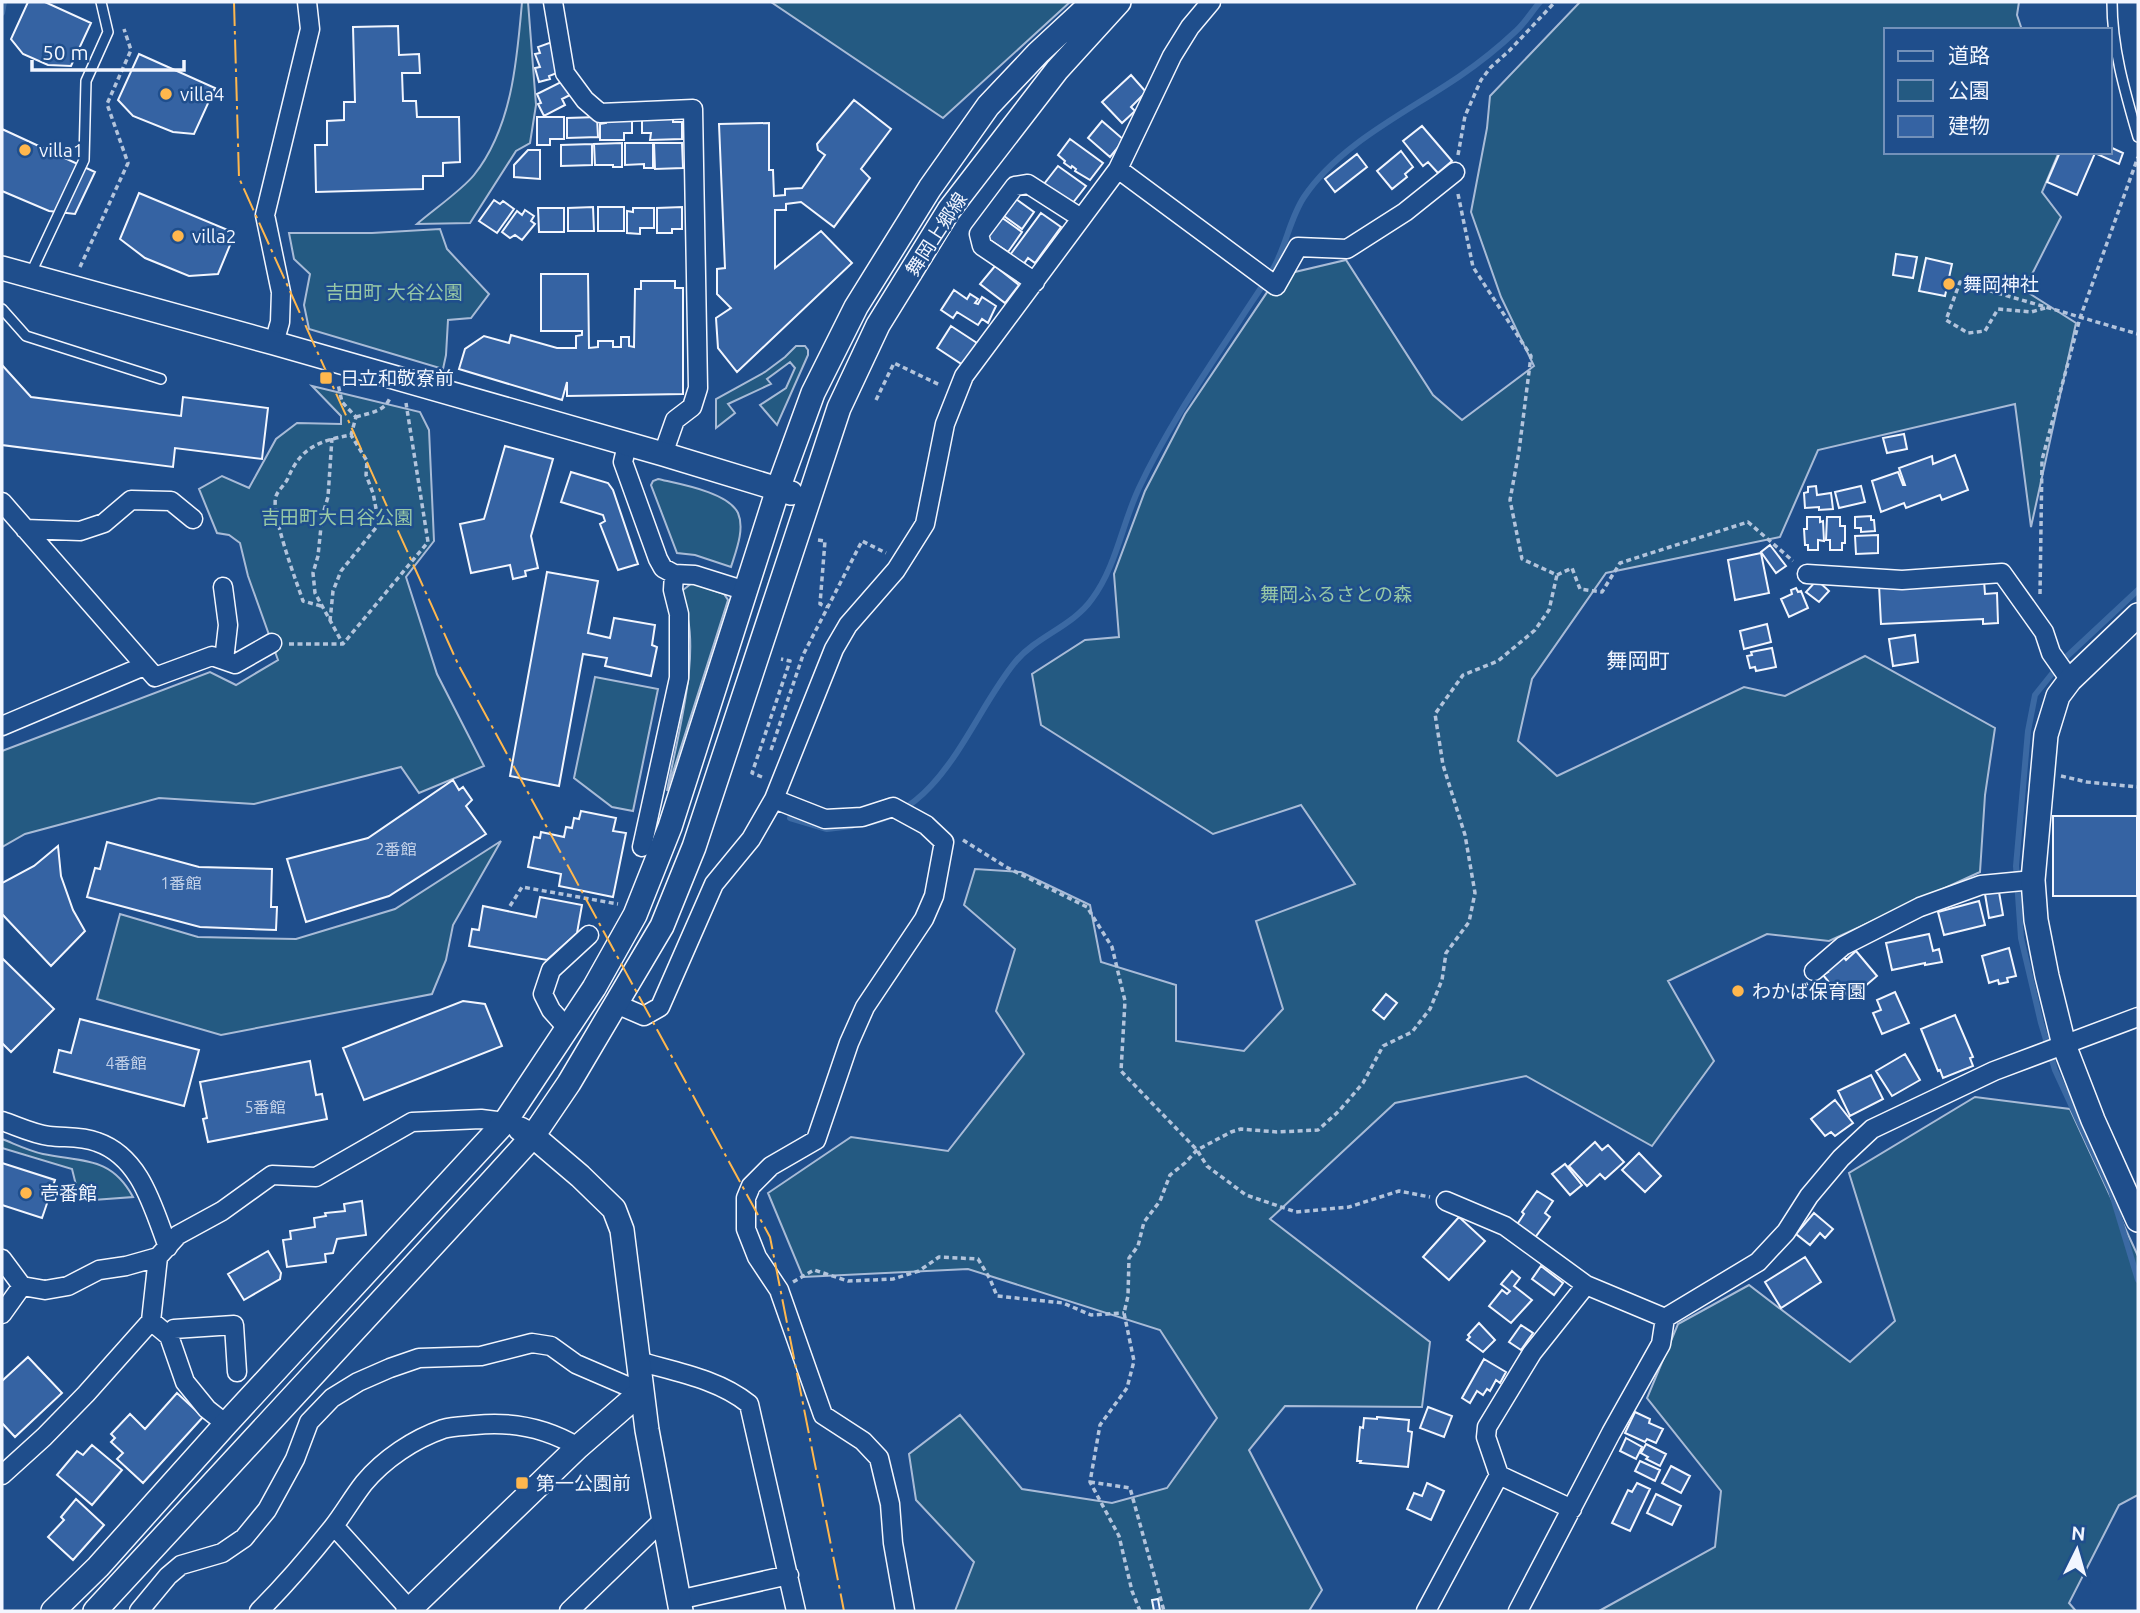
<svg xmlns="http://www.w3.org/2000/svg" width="2140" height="1613" font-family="Ubuntu,'Noto Sans JP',sans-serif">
<rect width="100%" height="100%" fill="#1f4e8c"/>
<path fill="#245a82" stroke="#a8bbd7" stroke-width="2" d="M522,2H528L536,105L530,143L516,151L470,223L417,224C433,210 462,190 474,175C512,127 517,61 522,2Z
M771,2H1070L943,118Z
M1580,2H2019L2017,15L2022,30H1886V152H2059L2042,192L2061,217L2024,290L2076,323L2031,527L2015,404L1818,450L1780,537L1606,573L1532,679L1518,741L1557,776L1744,687L1785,696L1865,656L1995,728L1985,795L1980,872L1829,941L1767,934L1668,981L1714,1061L1652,1146L1526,1076L1395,1103L1270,1219L1430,1342L1422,1407L1285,1406L1249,1450L1322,1590L1309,1611H955L974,1562L916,1500L909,1454L960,1415L1022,1489L1112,1503L1167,1488L1217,1418L1160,1330L968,1269L803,1277L768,1193L851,1137L948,1151L1024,1054L996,1011L1015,949L964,905L975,869L1021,872L1090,905L1101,962L1176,985V1041L1244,1051L1283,1009L1256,921L1355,884L1301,805L1213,834L1041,725L1032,674L1085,640L1119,637L1114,574L1145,491L1185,414L1278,276L1346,260L1433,395L1462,420L1534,366L1501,297L1471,212L1487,128L1490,96Z
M440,229L447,249L489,294L471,318L448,320L446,355L443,369L309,329L304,305L310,274L294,259L289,233H372Z
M796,346H805L808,350V355L777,425L760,405L786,388L795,368L790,362L767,379L771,384L728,404L735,413L716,428V399L765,372L785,357Z
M312,386L420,412L429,430L434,541L406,577L437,674L484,766L419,793L401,767L254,804L159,798L25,834L2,847V751L210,672L236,685L278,660L248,576L240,543L229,535L217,533L199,489L222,476L249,488L276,439L297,423L341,424V416Z
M658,479C679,484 728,492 738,513C745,529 736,551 731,567L695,555L677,553L651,485L653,481Z
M692,583L724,594L728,600L667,791C676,741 705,643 681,598L683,590Z
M595,677L658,689L633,811L612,807L574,778Z
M501,841L453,925L446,960L432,994L221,1035L97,999L120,914L198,937L296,939L395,909Z
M1975,1097L2070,1109L2138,1256V1495L2119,1505L2069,1603L2076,1611H1599L1715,1547L1721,1491L1647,1398L1678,1324L1749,1285L1850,1362L1895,1321L1849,1173Z
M2,1139C15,1144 29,1151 43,1154C82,1162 111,1156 133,1197L80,1201L72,1169L2,1148Z"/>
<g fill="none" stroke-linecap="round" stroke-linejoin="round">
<path stroke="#3b69a3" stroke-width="6" d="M2,13L4,2
M2138,590L2063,660L2035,695L2028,731L2016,866L2021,938L2041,1023L2055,1070L2111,1191L2138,1280
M790,818L827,829L852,826
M863,824C943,813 971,715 1016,661C1037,636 1073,626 1092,599C1116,567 1122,524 1139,488C1166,430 1203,376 1238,323C1250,304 1263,286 1274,267C1286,246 1290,218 1304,197C1339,144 1409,111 1460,76C1479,63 1499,47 1516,31C1525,23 1532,11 1540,2"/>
</g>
<path fill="#3563a3" stroke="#f2f6ff" stroke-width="2" d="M28,2H45L91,23L71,66L48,65L23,54L11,39Z
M398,26L399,55L419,54L420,73H402L403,101H416L417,117H459L460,162L443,163V176H423V189L316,192L315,145H327V121L344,120V102H355L353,27Z
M552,42L562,71L549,76L550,79L539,82L535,68L540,67L535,54L540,53L538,47Z
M139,54L215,88L194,134L173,132L133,116L118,100Z
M1131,75L1146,92L1131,107L1135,111L1122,123L1102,102Z
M565,80L572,94L562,99L565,105L544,116L538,104L541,103L537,94Z
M854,100L891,129L861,169L870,178L834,227L801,202L786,204V210H775V268L821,231L852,263L737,372L718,348L716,318L731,308L717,294V269L725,268L719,124L769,123V170H773L774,196L785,195V189L802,188L825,155L818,150L817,144Z
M606,116H632V133H624V140H600V124L606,123Z
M537,117H564V139H550V145H537Z
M597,117L598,137L567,138V118Z
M642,117H673V122H682V139L650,140L651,133H642Z
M1102,121L1124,140L1110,157L1088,138Z
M1422,126L1452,161L1438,173L1428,162L1423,166L1403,141Z
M2,129L95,172L75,214L49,211L2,191Z
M1070,139L1103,163L1090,180L1075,171L1076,169L1072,166L1071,168L1064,163L1065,161L1058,155Z
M622,143V167H613V165H595L594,144Z
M625,143H653V168H644V164L625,165Z
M654,143H682L683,168L655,169Z
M592,144V165L561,166V145Z
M2110,147L2123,153L2119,164L2095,153L2077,195L2047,182L2060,152H2110Z
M528,150H540V179L514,177V165Z
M1401,151L1413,167L1405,174L1407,177L1392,189L1377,171Z
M1357,154L1367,167L1335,192L1325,179Z
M1058,166L1086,186L1072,204L1044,184Z
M139,193L235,233L218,274L189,276L145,258L120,239Z
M1016,199L1034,212L1022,229L1004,216Z
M494,200L500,204L503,201L514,209L497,233L479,221Z
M593,207L594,231H568V208Z
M598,207H624V231H598Z
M682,207V229H672V233H657V208Z
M538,208H564V232H539Z
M633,208H654V228H640V234L627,233V211L633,212Z
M525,210L534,216L531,221L535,224L522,240L515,235L510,238L502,232L517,211L522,215Z
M1041,213L1061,227L1035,263L1028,258L1023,265L1010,255Z
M1001,217L1022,232L1008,252L987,238Z
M1896,254L1917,257L1913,278L1893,275Z
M1926,258L1952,264L1945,296L1919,291Z
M995,266L1019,285L1005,303L980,284Z
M541,274H588L589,348L598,347V341H613V347H621V337H629V346L634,347L635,289H641V281H675V288H683V394L567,396V382L562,400L459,369L465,349L484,336L509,343L511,335L557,348H576V336L582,335V331H541Z
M954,290L967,299L970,294L978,299L975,303L978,304L982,297L996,306L988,323L982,319L978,325L957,312L953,318L941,310Z
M951,326L977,343L963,365L937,348Z
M2,365L31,397L181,416L183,397L268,408L262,459L175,448L173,467L2,445Z
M1904,434L1907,449L1887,453L1883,438Z
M505,446L553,459L531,536L538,568L525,571L526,576L513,579L510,565L471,573L460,524L484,519Z
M1955,455L1968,490L1942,500L1940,495L1906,508L1904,503L1881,512L1872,481L1898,472L1903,485H1905L1899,468L1932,456L1933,464Z
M571,472L608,483L613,490L638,564L618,570L600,524L605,521L603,515L561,502Z
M1816,486L1817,495L1831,493L1833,509L1819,510V507L1805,508L1804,493L1808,492V487Z
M1861,486L1865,502L1839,508L1835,492Z
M1871,516V520H1874L1875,531L1861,532V528H1855V517Z
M1807,517H1820V522L1823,521L1824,541L1818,540V550H1808V545H1805L1804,529H1807Z
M1827,517H1840V526H1845V543H1842V550H1830V540H1826Z
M1878,535V553L1856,554L1855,536Z
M1770,545L1786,566L1776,573L1761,552Z
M1761,553L1769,593L1735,600L1728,560Z
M547,572L598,581L588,633L610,638L614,618L655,625L652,645L657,647L651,676L605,666L607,658L583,654L559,786L510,776Z
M1817,580L1829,591L1819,602L1806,592Z
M1984,580L1985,594L1997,593L1998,623L1983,624V619L1881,624L1879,585Z
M1796,588L1798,592L1801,591L1808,608L1789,617L1781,599L1792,594L1791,590Z
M1767,624L1771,642L1744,649L1740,631Z
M1915,635L1918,662L1893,666L1889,639Z
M1772,648L1776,667L1756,671L1755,667L1750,668L1747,656L1752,655L1751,652Z
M453,780L459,790L463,787L472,800L466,806L486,834L389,896L306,922L287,859L368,838Z
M581,811L616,818L613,831L626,833L613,897L559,886L561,874L528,867L534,837L540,838L541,832L564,837L566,827L572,828L574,818L579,819Z
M2053,816H2137V896H2053Z
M107,842L199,867L272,869L271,907H277L276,930L200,927L87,897L95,868L100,869Z
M58,846L61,876L73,910L85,931L51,966L2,914V883L34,866Z
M1999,892L2003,915L1989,918L1985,894Z
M540,897L582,905L577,933L547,960L469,946L472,929L479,930L483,906L536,917Z
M1979,901L1985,925L1944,935L1938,912Z
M1929,934L1933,951L1939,949L1942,962L1925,965V963L1892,970L1886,943Z
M2009,948L2016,976L2007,978L2008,982L1999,984L1998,980L1989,983L1982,956Z
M1856,951L1877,976L1850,999L1837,982L1832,986L1823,975L1828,972L1824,967L1841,954L1846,960Z
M2,958L54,1009L11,1052L2,1043Z
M1895,992L1909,1023L1882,1034L1873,1013L1881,1010L1877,1000Z
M1386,994L1397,1003L1384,1019L1373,1010Z
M463,1001L485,1004L502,1046L364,1100L343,1048Z
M1955,1015L1973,1057L1970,1058L1973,1066L1943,1078L1940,1070L1938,1071L1921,1029Z
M80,1019L199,1050L184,1106L54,1072L59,1050L71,1053Z
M1905,1054L1920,1080L1892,1096L1876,1071Z
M310,1061L316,1095L322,1094L327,1119L208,1142L203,1119L207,1118L200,1082Z
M1871,1075L1883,1099L1850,1116L1838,1091Z
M1835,1100L1853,1123L1835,1136L1831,1132L1825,1136L1811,1119Z
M1595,1142L1602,1150L1608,1145L1624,1162L1605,1179L1600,1174L1587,1186L1569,1166Z
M1639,1153L1661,1176L1645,1192L1622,1170Z
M2,1163L55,1180L42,1218L2,1205Z
M1565,1164L1582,1185L1570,1195L1552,1174Z
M1537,1191L1553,1201L1545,1213L1550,1217L1534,1239L1516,1226L1524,1214L1522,1212Z
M362,1201L366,1235L337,1239L333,1253L325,1254L326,1262L287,1267L283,1240L291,1239L290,1231L315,1227L314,1218L326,1216L325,1213L345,1211L344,1204Z
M1814,1213L1833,1229L1825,1238L1820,1233L1810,1245L1796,1234Z
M1459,1217L1485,1241L1449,1280L1423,1257Z
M268,1251L281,1273L280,1279L244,1300L228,1274Z
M1805,1257L1821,1282L1781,1308L1765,1282Z
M1541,1266L1563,1283L1554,1295L1532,1279Z
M1512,1271L1520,1278L1514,1286L1532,1300L1511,1323L1489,1306L1502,1290L1507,1294L1510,1291L1501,1284Z
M1479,1323L1495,1340L1483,1352L1467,1340L1470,1337L1468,1335Z
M1521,1325L1533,1333L1521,1350L1509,1342Z
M28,1357L62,1393L15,1437L2,1423V1381Z
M1484,1359L1506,1372L1500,1383L1496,1380L1490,1391L1487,1389L1483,1395L1477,1391L1470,1403L1462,1398Z
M177,1393L203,1417L143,1483L117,1459L123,1453L111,1442L115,1438L111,1434L130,1414L145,1429Z
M1428,1407L1452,1416L1444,1437L1420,1428Z
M1635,1412L1650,1419L1649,1423L1663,1429L1656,1443L1647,1439L1645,1442L1625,1433Z
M1377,1417L1409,1420L1408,1431L1412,1432L1408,1467L1360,1463L1361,1461H1357L1360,1427L1363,1428L1364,1418L1377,1419Z
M1626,1438L1642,1447L1636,1459L1620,1451Z
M1646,1444L1666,1454L1660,1466L1646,1459L1648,1457L1641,1453Z
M92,1445L122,1470L92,1505L57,1475L77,1451L83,1455Z
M1640,1461L1660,1470L1655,1481L1635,1471Z
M1671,1466L1690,1476L1681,1493L1662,1483Z
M1427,1483L1444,1491L1431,1520L1407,1509L1414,1493L1422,1496Z
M1637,1483L1650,1489L1630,1531L1612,1523L1628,1490L1632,1492Z
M1656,1494L1681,1506L1672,1525L1647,1513Z
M76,1499L104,1525L73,1560L48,1537L64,1520L61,1517Z
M1158,1599L1160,1610L1154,1611L1152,1600Z"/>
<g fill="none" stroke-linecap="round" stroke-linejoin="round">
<g stroke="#f2f6ff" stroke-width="12">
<path id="service" d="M2112,2C2112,48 2125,92 2138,137
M30,275L84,160L86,81L108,32L101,2
M2,309L26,336L161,379"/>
</g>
<g stroke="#f2f6ff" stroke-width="21">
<path id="minor" d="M553,2L565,73L585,100L600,113L693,109L698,388L692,407L675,420L663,454
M1118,169L1276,286L1298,247L1347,249L1405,212L1455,172
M1035,282L982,246L979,234L1015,186L1028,184L1081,218
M274,343L280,322L281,292L265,215L310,29L307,2
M627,445L623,462L658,559L663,568L674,574L695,575L746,591
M2,502L155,677L212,656L235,664L272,643
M25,529L80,531L104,523L131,500L171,501L193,519
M1807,574L1902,580L2002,573L2044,632L2051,653L2070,680
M223,587L228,625L224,660
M2,726L144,666
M774,799L825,819L862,817L893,807L926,825L944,842L934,896L924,919L865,1007L849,1043L816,1140L771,1166L751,1186L746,1198V1229L757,1257L779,1290L823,1415L863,1441L879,1458L890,1504L893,1543L905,1611
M642,847L679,678V614L673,590L674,574
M1814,971L1843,946L1920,907L1981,885L2033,880
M616,1004L644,1016L660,1007L714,884L751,839L774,799L834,649L848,625L896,570L925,524L945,424L964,376L1118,169L1172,56L1190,27L1211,2
M567,1028L551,1010L543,994L551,970L589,935
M2,1121C17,1126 33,1134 49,1136C65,1138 81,1136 97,1142C141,1157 153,1208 168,1247
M1446,1201L1505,1226L1586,1285L1665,1318
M2,1259L22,1286L45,1290L68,1286L99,1270L126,1266L158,1257L178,1235L222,1211L272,1175L316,1177L412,1122L481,1119L505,1122
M2,1314L22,1286
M151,1321L169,1336L185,1382L207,1409L226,1424
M169,1336L174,1329L234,1325L237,1372
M638,1361C676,1372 718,1379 749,1404L796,1611
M2,1475L44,1437L86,1394L151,1321L158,1257
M1499,1475L1486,1437L1487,1427L1532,1353L1586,1285
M334,1526L411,1611
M678,1600L789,1575
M139,1611L168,1576L181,1565L222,1553L244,1538L267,1510L295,1459L309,1422L332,1398L358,1382L390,1368L419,1358L481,1356L532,1343L551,1346L576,1364L641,1392
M259,1611C285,1585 310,1556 333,1527C344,1513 353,1497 364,1483C384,1459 414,1439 443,1429C453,1426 465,1426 475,1425C512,1421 546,1428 578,1447
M569,1611L663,1520
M1426,1611L1499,1475L1572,1509
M1518,1611L1611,1433L1661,1344L1665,1318L1758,1262L1786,1232L1809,1196L1841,1158L1872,1129L1994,1071L2138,1017"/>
</g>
<g stroke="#f2f6ff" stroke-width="26">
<path id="tertiary" d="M2,268L274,343L663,454L791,493
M2138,615L2070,680L2058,696L2046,735L2033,880L2036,920L2047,976L2064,1045L2093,1120L2138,1220
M520,1129L533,1136L580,1176L614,1209L622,1230L647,1430L681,1611
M53,1611L98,1567L226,1424L505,1122L594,988L635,915L670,827L778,489L813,393L856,307L930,188L988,106L1038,53L1093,2
M95,1611L493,1180L533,1136L569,1083L662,926L694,847L839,408L878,325L949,210L1057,70L1119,2
M408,1611L578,1447L641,1392"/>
</g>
<path stroke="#b3c4dc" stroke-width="3.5" stroke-dasharray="5 3.5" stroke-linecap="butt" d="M1458,155L1465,116L1481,80L1491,67L1509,51L1555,2
M1458,194L1473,267L1531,356L1519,451L1510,500L1522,559L1557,575
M80,267L128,163L107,104L131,50L124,29
M2045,308L2031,312L1998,309L1985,331L1968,333L1946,320L1960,282L2138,334
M876,400L894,363L940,385
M356,417C369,413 384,412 390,398
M332,438L328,497L322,517L318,556L313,573L315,593L343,644
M818,540L825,541L820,604L827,607
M1557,575L1572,568L1580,589L1602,592L1620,563L1748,522L1793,561
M2040,594L2042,460L2080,318L2138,157
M321,606L303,601C297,583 270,513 276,496C278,490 285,485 288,478C301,447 319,441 351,435L356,417L342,402L338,384
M330,621L333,591L341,571L379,524L373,493L366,475L367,461L351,435
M289,644H343L428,542L406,403
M771,750L803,655L862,541L886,553
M2061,776L2087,782L2138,787
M762,777L752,773L790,661L781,659
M963,840L1006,867L1087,907L1112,947L1125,1001L1121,1071L1197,1150L1207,1166L1246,1195L1296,1212L1349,1207L1399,1191L1430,1197
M510,906L522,887L618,904
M793,1282L814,1270L848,1281L893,1279L919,1271L939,1257L978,1259L990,1279L997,1296L1063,1303L1091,1315L1124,1313
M1090,1482L1130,1488L1164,1611
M1140,1611L1132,1591L1119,1536L1090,1482L1100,1425L1127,1388L1134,1361L1124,1313L1128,1296L1129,1258L1138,1246L1144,1222L1160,1201L1170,1175L1185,1163L1197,1150L1231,1132L1241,1129L1277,1132L1318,1130L1339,1111L1363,1083L1383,1046L1412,1032L1430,1009L1442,980L1446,953L1469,922L1475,893L1465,835L1443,765L1435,714L1463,675L1498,661L1535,630L1549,610L1557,575"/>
<use href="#service" stroke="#1f4e8c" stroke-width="9"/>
<use href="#minor" stroke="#1f4e8c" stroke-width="18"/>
<use href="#tertiary" stroke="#1f4e8c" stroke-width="23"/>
<path stroke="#ffb74d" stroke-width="2" stroke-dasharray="24 5 3.5 5" stroke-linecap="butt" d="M234,2L239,178L458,664L770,1237L844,1611"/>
</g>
<g fill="#ffb74d" stroke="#1f4e8c" stroke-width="2.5">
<circle cx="166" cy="94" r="7"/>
<circle cx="25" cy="150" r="7"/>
<circle cx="178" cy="236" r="7"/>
<circle cx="1949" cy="284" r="7"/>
<rect x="319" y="371" width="14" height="14" rx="3.5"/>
<circle cx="1738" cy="991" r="7"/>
<circle cx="26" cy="1193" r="7"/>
<rect x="515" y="1476" width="14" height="14" rx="3.5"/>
</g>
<g text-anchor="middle" stroke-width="5" stroke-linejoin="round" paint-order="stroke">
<g font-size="16" fill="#c3d1e8">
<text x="396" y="855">2番館</text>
<text x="181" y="889">1番館</text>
<text x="126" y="1069">4番館</text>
<text x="265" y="1113">5番館</text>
</g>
<g font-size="19" fill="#f2f6ff" stroke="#1f4e8c" text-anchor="start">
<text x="180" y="101">villa4</text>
<text x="39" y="157">villa1</text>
<text x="192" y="243">villa2</text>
<text x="1963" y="291">舞岡神社</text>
<text x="340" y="385">日立和敬寮前</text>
<text x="1752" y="998">わかば保育園</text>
<text x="40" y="1200">壱番館</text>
<text x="536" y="1490">第一公園前</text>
</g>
<g font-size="19" fill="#f2f6ff" stroke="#1f4e8c">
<text transform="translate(936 234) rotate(-57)" y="7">舞岡上郷線</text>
</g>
<g font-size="19" fill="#97c8a6" stroke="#1f4e8c">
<text x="394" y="299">吉田町 大谷公園</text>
<text x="337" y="524">吉田町大日谷公園</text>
<text x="1336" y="601">舞岡ふるさとの森</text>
</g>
<g font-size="21" fill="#f2f6ff" stroke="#1f4e8c">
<text x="1638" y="668">舞岡町</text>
</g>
</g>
<rect width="2140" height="1613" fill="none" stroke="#f2f6ff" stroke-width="7"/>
<rect x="1884" y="28" width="228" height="126" fill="#1f4e8c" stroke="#7391ba" stroke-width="2"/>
<rect x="1898" y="51" width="35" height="10" fill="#1f4e8c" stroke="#7391ba" stroke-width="2"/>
<text x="1948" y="63" font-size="21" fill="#f2f6ff">道路</text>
<rect x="1898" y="80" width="35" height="21" fill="#245a82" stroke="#7391ba" stroke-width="2"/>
<text x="1948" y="98" font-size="21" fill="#f2f6ff">公園</text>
<rect x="1898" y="116" width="35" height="21" fill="#3563a3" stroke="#7391ba" stroke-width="2"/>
<text x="1948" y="133" font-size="21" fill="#f2f6ff">建物</text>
<g transform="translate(2077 1550) rotate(5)" stroke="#1f4e8c" stroke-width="5" paint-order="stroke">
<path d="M0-5L12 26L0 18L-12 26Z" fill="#f2f6ff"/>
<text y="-10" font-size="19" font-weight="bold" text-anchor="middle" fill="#f2f6ff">N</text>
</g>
<path d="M32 60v10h152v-10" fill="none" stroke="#f2f6ff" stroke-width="3.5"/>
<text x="42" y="60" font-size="21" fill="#f2f6ff" stroke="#1f4e8c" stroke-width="5" paint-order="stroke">50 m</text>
</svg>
